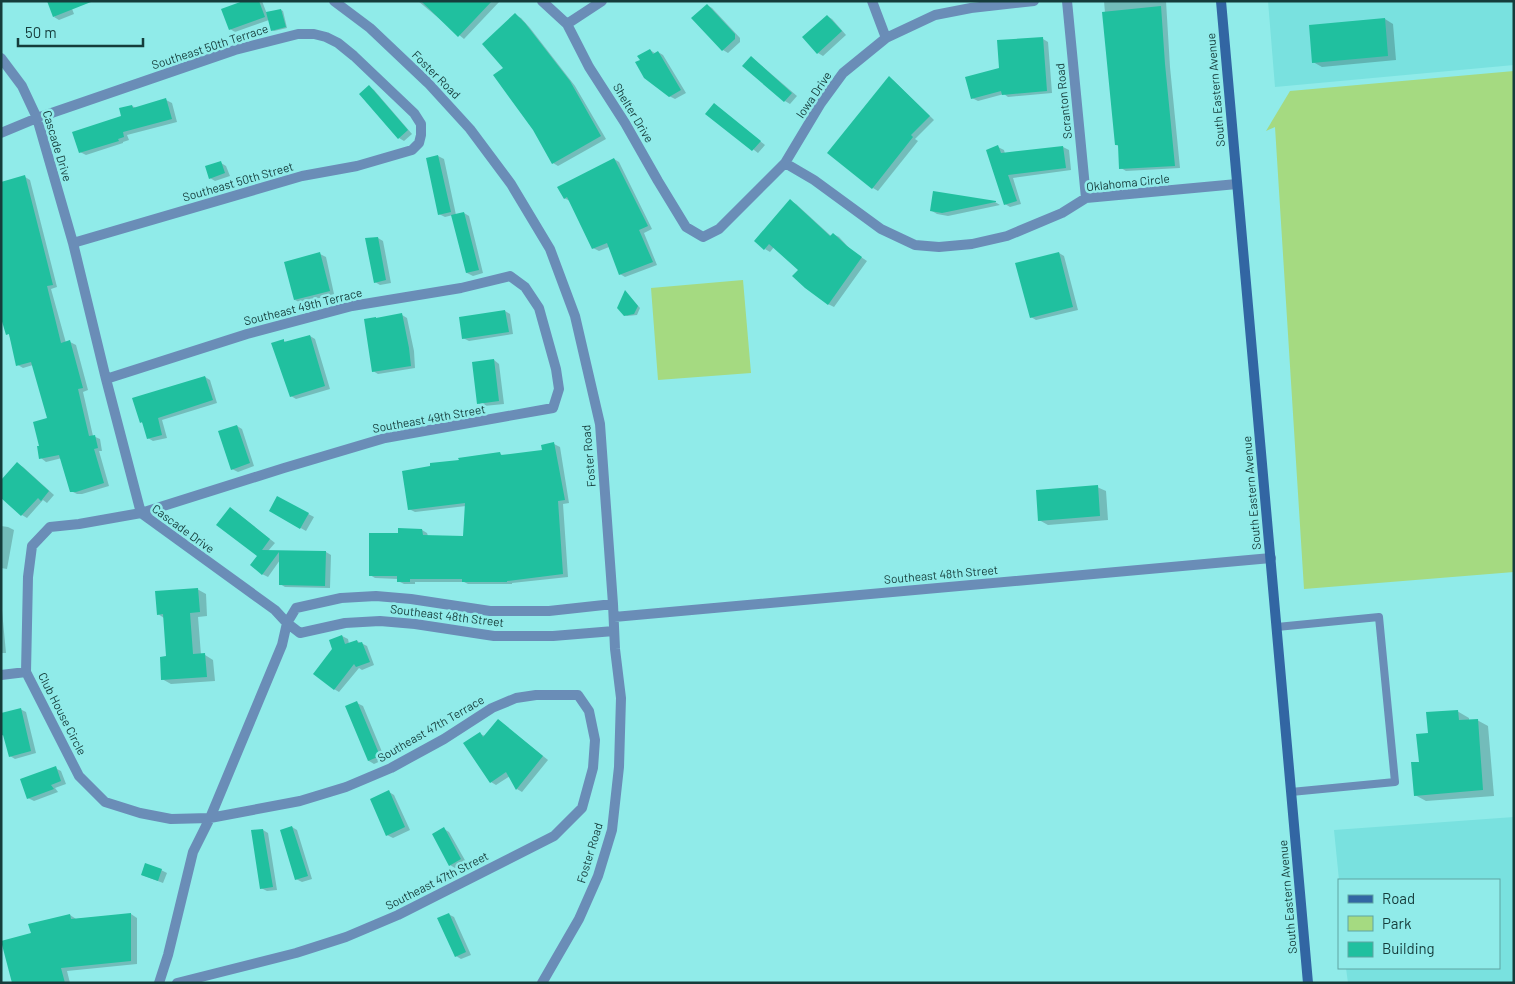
<svg xmlns="http://www.w3.org/2000/svg" width="1515" height="984" font-family="Barlow,sans-serif">
<rect width="100%" height="100%" fill="#90ebe9"/>
<path fill="#79e1df" d="M1268,1H1514V65L1275,87Z
M1514,817V983H1348L1346,968H1499V880H1339L1334,830Z"/>
<path fill="#a5da81" d="M1514,71V572L1304,589L1275,127L1266,131L1290,91Z
M743,280L751,373L658,380L651,288Z"/>
<path fill="#0003" d="M69,1L74,14L59,20L54,17Z
M246,1H262L267,14L281,10L283,11L287,28L274,31L272,30L269,20L235,32L230,29Z
M418,1H500L464,39Z
M1104,1H1166L1170,67L1180,168L1126,171L1121,168L1119,146L1116,145Z
M707,5L712,8L740,38V42L728,53L723,50Z
M515,15L521,18L530,28L575,86L606,139L558,166L553,163Z
M827,16L832,19L846,35L823,56L818,53Z
M1385,19L1393,24L1396,60L1322,67L1313,62Z
M1043,39L1048,42L1052,93L1008,97L1004,94L978,101L972,98L1001,69Z
M650,50L656,54L658,52L663,55L686,93L675,99L669,96L641,60Z
M756,61L797,96L790,104L785,101Z
M889,78L894,81L934,120L915,139L918,141L878,191L873,188Z
M369,86L374,90L412,134L404,141L399,138Z
M166,100L172,103L177,122L127,135L129,140L123,142V143L86,155L80,152L122,117L132,106L136,108Z
M719,108L765,145L758,153L707,114Z
M998,147L1004,150L1005,154L1063,147L1069,150L1071,170L1013,178L1021,204L1010,207L1005,204Z
M438,156L444,159L456,215L464,213L469,216L483,273L473,276L467,273L453,215L445,217L439,214Z
M614,159L619,162L652,229L644,233L657,265L625,277L620,274L609,247L599,251L593,248L570,201L564,198Z
M221,163L226,166L230,176L215,181L210,178Z
M25,177L30,180L57,287L51,289L66,343L70,342L76,345L88,390L83,392L93,436L100,439L102,451H99L109,486L82,494H77L71,491L62,458L46,462L41,458L40,447L48,419L33,365L23,368L18,365L1,307Z
M790,201L796,204L831,236L833,234L839,237L852,251L867,261L834,307L828,304L800,269L774,247L770,252L765,249Z
M995,202L1000,205L948,216L937,214L932,211Z
M378,238L383,241L391,283L380,285L375,282Z
M1059,253L1064,256L1078,310L1036,320L1031,317Z
M320,254L326,257L334,294L301,303L295,300Z
M626,292L640,308L637,315L627,316L625,315Z
M505,311L510,314L513,334L469,341L463,338Z
M402,315L407,318L414,351L415,368L378,374L373,371Z
M310,336L315,339L330,389L296,399L291,396L284,341L286,342Z
M494,360L499,364L504,404L484,406L478,403Z
M205,377L210,380L217,403L162,420L167,438L153,441L148,438L144,424L141,422Z
M237,426L242,429L254,466L238,472L232,469Z
M554,444L560,447L569,503L563,504L568,577L512,583V584H468L464,582H415V584H404L398,581V579L375,578L370,575L399,534L422,530L427,533L428,536L465,537L466,506L415,512L409,509L500,454L504,456L544,451Z
M18,464L23,467L54,495L47,503L43,500L27,518L22,515Z
M1097,487L1106,491L1108,520L1048,525L1039,520Z
M278,498L314,517L306,531L271,511Z
M235,511L275,543L268,551L326,552L331,555L330,588L285,587L280,584V560L268,577L262,574L258,556Z
M1,526L8,527L14,530L7,569L1,568Z
M197,589L206,594L207,616L198,617L201,655H205L213,660L215,681L171,684L162,679L167,657L164,618L158,614Z
M1,600L6,653H1Z
M342,636L348,639L349,644L357,641L367,646L374,665L362,670L359,668L339,692L334,689Z
M357,703L363,706L385,759L374,764L369,761L347,707Z
M20,709L26,712L36,753L15,759L10,756Z
M1457,711L1469,718V721L1477,720L1488,726L1494,796L1426,801L1415,795L1420,763L1429,734Z
M498,720L548,760L522,792L517,789L510,776L496,785L491,782L480,734L485,736Z
M55,768L61,771L66,784L55,788L58,792L34,801L28,798Z
M389,792L394,795L410,830L393,838L387,835Z
M292,827L297,830L312,879L302,882L296,879Z
M444,829L449,832L466,862L455,868L450,865Z
M263,830L268,833L277,890L267,891L261,888Z
M161,870L167,873L163,883L142,875Z
M131,914L137,918V964L67,971L70,983H13L32,934L70,915L76,919Z
M448,914L454,917L471,955L461,959L456,956Z"/>
<path fill="#20c09f" d="M47,1H91V2L53,17Z
M243,1H259L265,17L229,30L221,9Z
M421,1H492L458,37Z
M707,4L735,34V39L722,51L691,18Z
M1161,6L1165,64L1175,166L1119,169L1118,145H1115L1102,12Z
M281,9L286,27L271,31L266,12Z
M515,13L525,23L570,81L601,136L552,164L533,130L493,75L503,68L482,44Z
M827,15L842,31L817,54L802,37Z
M1385,18L1388,56L1312,63L1309,25Z
M1043,37L1047,91L1002,95L1001,91L971,99L965,77L999,68L997,40Z
M650,49L653,54L658,51L681,90L669,97L644,78L635,62L640,60L637,56Z
M751,56L792,93L784,102L742,66Z
M889,76L930,116L911,135L913,137L872,189L827,153Z
M369,85L408,130L398,139L359,94Z
M166,98L172,119L123,132L124,137L118,139L119,141L79,153L72,132L121,116L119,108L132,105L133,108Z
M714,103L761,141L752,151L705,114Z
M998,145L1001,153L1063,146L1066,168L1008,175L1017,201L1004,205L986,150Z
M438,155L451,212L438,215L426,158Z
M614,158L648,226L639,230L653,262L619,275L607,243L592,249L567,197L564,199L557,187Z
M221,161L225,173L209,179L205,166Z
M25,175L53,285L47,286L61,343L70,340L83,388L78,389L89,436L95,435L98,448L94,449L104,483L76,492H70L59,455L39,459L37,446H39L33,422L47,418L31,362L16,366L9,334L6,335L1,318V182Z
M933,191L996,201V202L942,213L930,211Z
M790,199L830,236L833,233L847,246L862,257L828,305L805,288L792,276L798,270L769,244L764,250L754,241Z
M464,212L479,270L466,273L451,215Z
M378,237L386,280L374,283L365,238Z
M320,252L330,291L294,300L284,262Z
M1059,252L1073,307L1030,318L1015,263Z
M625,290L638,306L634,314L624,316L617,308Z
M505,310L509,332L462,339L459,317Z
M402,313L409,348L411,366L372,372L364,319L376,317V318Z
M310,335L325,386L290,397L271,343L284,339V342Z
M494,359L499,401L477,404L472,362Z
M205,376L213,400L158,418L162,435L147,439L142,422L140,423L132,398Z
M237,425L250,463L231,470L218,431Z
M554,442L565,500L558,501L563,574L507,581V582H462V579H410V582H397V576H369V533H398V528L422,529L423,535L463,536L465,503L408,510L402,471L430,466V463L459,460L458,458L500,452L501,455L542,450L541,445Z
M17,462L49,491L41,501L38,498L21,516L1,498V480Z
M1098,485L1100,516L1038,521L1036,490Z
M277,496L309,513L300,529L269,511Z
M230,507L270,539L262,550L326,551L325,586L279,585V552L262,575L250,565L257,556L216,525Z
M198,588L200,612L190,613L193,654L205,653L207,677L161,680L160,657L166,656L163,614L157,615L155,591Z
M342,635L345,644L357,640L358,643L362,642L370,662L356,667L354,664L334,690L313,674L332,649L329,640Z
M357,701L380,756L368,761L345,706Z
M21,708L31,751L9,757L3,735L1,736V713Z
M1458,710L1459,720L1478,719L1483,790L1414,796L1411,762H1419L1416,734L1428,733L1426,712Z
M498,719L543,756L516,790L506,772L490,783L463,743L480,732L483,737Z
M56,766L61,781L51,785L54,789L27,799L20,779Z
M389,790L405,827L386,836L370,799Z
M292,826L308,876L295,880L280,830Z
M444,827L461,859L449,866L432,834Z
M263,829L273,887L260,889L251,830Z
M145,863L162,869L158,881L141,875Z
M131,913V961L61,968L65,983H12L1,941L31,933L28,924L70,914L71,919Z
M449,913L466,952L455,957L437,918Z"/>
<g fill="none" stroke-linecap="round" stroke-linejoin="round">
<path stroke="#6a8db7" stroke-width="8" d="M1277,627L1379,617L1395,782L1291,792"/>
<path stroke="#6a8db7" stroke-width="10" d="M334,1L370,28L428,83L470,129L511,184L550,249L575,316L600,424L613,604L615,649L621,698L619,767L612,830L598,876L579,919L542,983
M542,1L567,24L589,67L625,123L658,181L686,227L703,237L719,229L785,163L821,103L843,73L886,38L935,15L971,8L1034,1
M872,1L886,38
M1067,1L1086,198
M567,24L602,1
M1,58L22,86L37,118L73,243L106,379L141,513L275,610L287,623L300,633L345,623L380,621L415,624L494,636H553L614,631
M1,133L37,118L235,50L298,34H314L326,37L338,43L354,56L414,113L421,124V135L419,143L412,150L357,166L302,176L73,243
M785,163L814,180L881,229L915,245L939,247L972,244L1007,236L1062,213L1086,198L1237,184
M106,379L247,334L352,306L461,288L510,276L525,287L539,308L556,369L559,389L553,408L385,438L284,468L141,513L79,524L50,527L32,546L28,577L26,672L79,776L105,802L140,813L171,819L210,818L300,801L346,787L391,768L444,739L492,708L516,698L536,695H578L589,711L595,740L593,768L582,808L554,836L398,915L346,937L296,953L177,983
M614,617L1271,558
M1,675L26,672
M159,983L168,955L193,852L210,818L282,645L287,623L296,608L341,598L376,596L411,599L490,611H549L613,604"/>
<path stroke="#3266a3" stroke-width="10" d="M1221,1L1308,983"/>
</g>
<g text-anchor="middle" stroke-width="5" stroke-linejoin="round" paint-order="stroke">
<g font-size="12" fill="#153c3b" stroke="#90ebe9">
<text transform="translate(210 47) rotate(-18)" y="4">Southeast 50th Terrace</text>
<text transform="translate(436 75) rotate(45)" y="4">Foster Road</text>
<text transform="translate(1216 90) rotate(-95)" y="4">South Eastern Avenue</text>
<text transform="translate(814 95) rotate(-56)" y="4">Iowa Drive</text>
<text transform="translate(1064 101) rotate(-96)" y="4">Scranton Road</text>
<text transform="translate(633 113) rotate(59)" y="4">Shelter Drive</text>
<text transform="translate(57 146) rotate(73)" y="4">Cascade Drive</text>
<text transform="translate(238 182) rotate(-16)" y="4">Southeast 50th Street</text>
<text transform="translate(1128 183) rotate(-6)" y="4">Oklahoma Circle</text>
<text transform="translate(303 307) rotate(-14)" y="4">Southeast 49th Terrace</text>
<text transform="translate(429 419) rotate(-10)" y="4">Southeast 49th Street</text>
<text transform="translate(589 456) rotate(-95)" y="4">Foster Road</text>
<text transform="translate(1252 493) rotate(-95)" y="4">South Eastern Avenue</text>
<text transform="translate(183 529) rotate(36)" y="4">Cascade Drive</text>
<text transform="translate(941 575) rotate(-5)" y="4">Southeast 48th Street</text>
<text transform="translate(447 616) rotate(7)" y="4">Southeast 48th Street</text>
<text transform="translate(62 714) rotate(63)" y="4">Club House Circle</text>
<text transform="translate(431 729) rotate(-30)" y="4">Southeast 47th Terrace</text>
<text transform="translate(590 853) rotate(-73)" y="4">Foster Road</text>
<text transform="translate(437 881) rotate(-27)" y="4">Southeast 47th Street</text>
<text transform="translate(1288 897) rotate(-95)" y="4">South Eastern Avenue</text>
</g>
</g>
<rect width="1515" height="984" fill="none" stroke="#153c3b" stroke-width="5"/>
<rect x="1338" y="879" width="162" height="90" fill="#90ebe9" stroke="#5fa5a3"/>
<rect x="1348" y="895" width="25" height="8" fill="#3266a3" stroke="#5fa5a3"/>
<text x="1382" y="904" font-size="15" fill="#153c3b">Road</text>
<rect x="1348" y="916" width="25" height="15" fill="#a5da81" stroke="#5fa5a3"/>
<text x="1382" y="929" font-size="15" fill="#153c3b">Park</text>
<rect x="1348" y="942" width="25" height="15" fill="#20c09f" stroke="#5fa5a3"/>
<text x="1382" y="954" font-size="15" fill="#153c3b">Building</text>
<path d="M18 38v8h125v-8" fill="none" stroke="#153c3b" stroke-width="2.5"/>
<text x="25" y="38" font-size="15" fill="#153c3b" stroke="#90ebe9" stroke-width="4" paint-order="stroke">50 m</text>
</svg>
